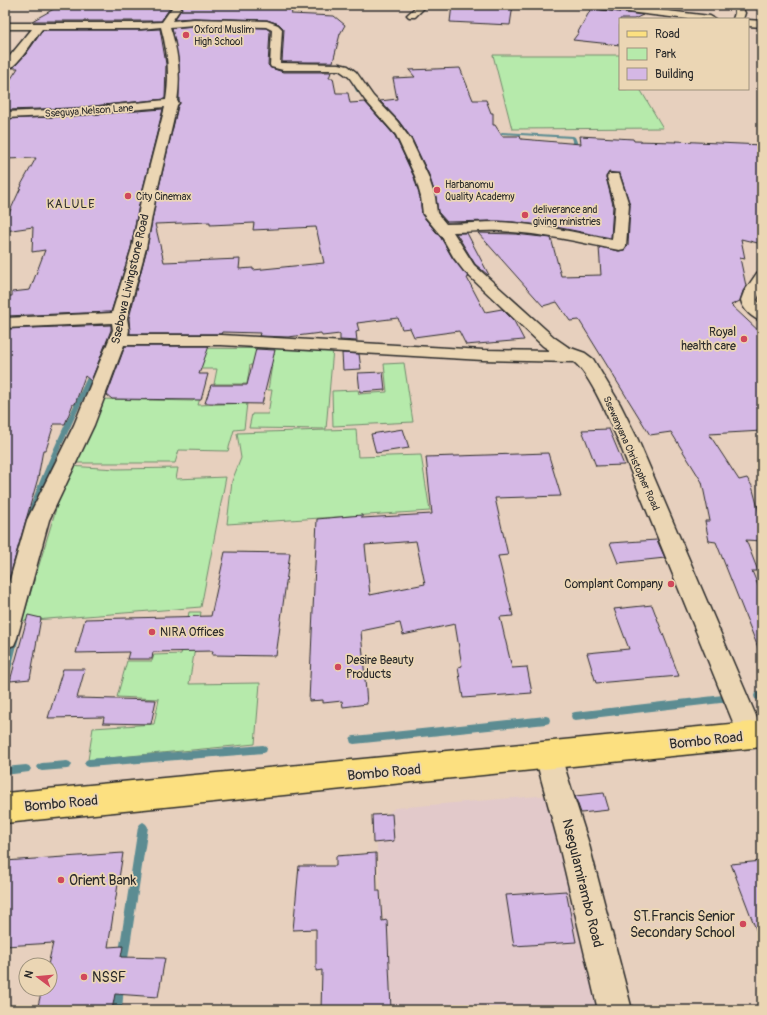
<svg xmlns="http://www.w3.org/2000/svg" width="767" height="1015" font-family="Pangolin,sans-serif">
<rect width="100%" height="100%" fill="#e7d0be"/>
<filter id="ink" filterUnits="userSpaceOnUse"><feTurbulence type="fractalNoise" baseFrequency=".025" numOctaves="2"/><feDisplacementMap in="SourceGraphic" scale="8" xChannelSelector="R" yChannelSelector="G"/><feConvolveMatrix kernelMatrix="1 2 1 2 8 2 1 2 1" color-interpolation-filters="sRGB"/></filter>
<g filter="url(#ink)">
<path fill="#e2c9ca" d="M549,795L603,1010H391L375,824L395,808Z"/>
<path fill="#b6eaab" stroke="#708a6b" d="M493,55H620V89H640L663,128L512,129Z
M169,348L333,349L326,429L249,428L252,414H268L272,390H268L272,365H250L247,384H214L217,369H162Z
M404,363L413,422L333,426L332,391L358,390L359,394L387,392L384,364Z
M196,398H200L198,405L247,403L244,429L234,430L228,451L179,450L175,463H75L99,399L193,401Z
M356,429L358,457L421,455L430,511L227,524L232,481L241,458L237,433Z
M69,466L116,469L178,468L176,479L226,477L201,607L22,621Z
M189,612H201L189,684L260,683L255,744L88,760L93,728L154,724L159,699L117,697L127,661H152L154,655L181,654Z"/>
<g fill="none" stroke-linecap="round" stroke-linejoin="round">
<path fill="#5c8c92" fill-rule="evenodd" d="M268,68L291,69L293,70L291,71L267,70Z
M346,71H348L359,90L366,96V98H364L356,91Z
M181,80L183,81L179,103L177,104L175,103L179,81Z
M177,108L179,109L172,149L169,152L159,198L157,199L155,198L165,152L168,149L175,109Z
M380,115H382L407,152L406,153H404L379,116Z
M502,132L573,136L575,137L579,147L577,148H570V146H574L571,138L501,134L500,133Z
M416,183L420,184L424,207H415L413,206L415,205H419Z
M422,212H426L453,249V251H449L422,213Z
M145,258L148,260L137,288L136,289H132L131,288L142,260Z
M93,369L96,371L55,460L35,516L33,518H29L27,516C44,466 68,419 90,371Z
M15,634L18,635L19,637L9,677L8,680L5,681V661L11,637L12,635Z
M727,691L730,692L733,698L732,701L729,702L575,720L572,719L571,716L572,713L575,712L723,695L724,692Z
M762,691V699L758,700L755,699L754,696L755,693Z
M546,716L549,717L550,720L549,723L546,724L354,744L351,743L350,740L351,737L354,736Z
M263,745L266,746L267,749L266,752L263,753L89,767L86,766L84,763L86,760L89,759Z
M67,761L70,762L72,765L70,768L67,769L42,771L39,770L37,767L39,764L42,763Z
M26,765L29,766L31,769L29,772L5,775V767Z
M143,822L146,824L148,827L127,965L126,969L122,970L118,969L117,965L138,827L140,824Z
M119,981L123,982L124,986L122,1010H110L114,986L115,982Z"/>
</g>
<path fill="#d5b8e5" stroke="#2b2b2b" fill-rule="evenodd" d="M61,5H172L161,21H32Z
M184,5H284V7H294L291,14L334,16L345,25L340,34L333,62H282L284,29L279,24L267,20L194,18L175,19Z
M452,5H513L510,25L450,22Z
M592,7L595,9L643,15L634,19H620V45L573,40L579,32H578Z
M194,26L266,28L270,31L268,65L271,68L283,72H331L329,78H333L336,93H348L350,103L365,102L395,136L414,177L420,197L422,215L441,238L453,259L469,277L467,278L485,312L502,309L514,321L524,340L466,345L459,331L414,337L410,328L402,329L398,318L357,323L359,331L356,332L357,341L340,340V334L322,336L321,333L288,337L259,336L260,333L222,332L221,334H130L129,318L147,248L156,200L178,106L180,103L179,100V63L172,28ZM210,222V225L254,223L253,230L316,227L324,263L253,270V268L239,269L240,259L164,262L155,224Z
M160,29L166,64L165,99L73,108L5,110V97L11,87L5,88L18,68H13L26,54L43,30H141Z
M460,68L473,100H486L491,113H493V125H495L502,136H520L521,139L581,144L580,136L633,139L634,141L676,142L675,141L762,145V244L741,239L745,259L740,258L746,286L743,291L740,301L731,305L762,334V431L709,434L739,480L747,478L752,486L762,523V541L746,540L758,571H752L762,595V655H761L716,542L709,541L705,521H710L702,482L671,432L650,435L579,320L570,321L557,302L543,306L478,233L515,234L551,238L561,276L601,275L599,247L619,251L624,250L628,246L630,205L620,174L609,172L606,177L613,205L611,238L556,227L513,222L492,221L447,222L438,212L436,197L429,175L412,139L398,120L380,101L397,99L393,78L415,77L409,70Z
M163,109L140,200L131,248L111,312L5,316V296H12V292L30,290L45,250L32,252L33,227L5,231V222L22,185H21L36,158L5,159V119L73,116Z
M456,233H467L489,275H488L475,264Z
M111,325V330L91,381L85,376L75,404H73L65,424H54L46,450H43L38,478L9,579L5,578V329Z
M125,346H209L199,374H208L201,400L112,399L107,395Z
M256,349L275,350L262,404L205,403L211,385H247Z
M342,353L359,354L361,369L343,370Z
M383,372L385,390L360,392L358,373Z
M403,429L409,448L376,453L371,434Z
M609,429L624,465L596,466L582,430Z
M548,453L561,496L495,498L508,555L498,556L513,616L500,617L512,668L527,667L532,693L463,698L458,667L462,666L455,624L403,635L400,623L361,631L367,704L343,707L342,701L323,703V700L309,701L317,519L362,515V518L432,514L426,457ZM416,541L425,584L370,595L365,545Z
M657,540L665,558L618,563L610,543Z
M225,552L290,553L276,656L212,655L213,651L153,652L152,659H127L129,652L76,653L85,619L211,616Z
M652,605L679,676L596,683L587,653L629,649L614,609Z
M28,615L41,618L30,679L10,681Z
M63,669H85L77,698L156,700L151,724L103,723L104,717L48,718Z
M604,793L609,810L581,813L575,796Z
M392,814L394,841L373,843L372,815Z
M123,853L108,947L123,946L121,957L165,958L158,997L115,994L112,1010H37L42,989H50V965H48L53,943L5,946V861Z
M376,853L377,891H380L382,921L387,920L391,1010H321L322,970L316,971V929L293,930L299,866H336V856Z
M762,861V940H760L731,864Z
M566,891L576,942L514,946L506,895Z"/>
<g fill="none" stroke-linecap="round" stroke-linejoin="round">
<g stroke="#2b2b2b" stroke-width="3">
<path id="minor" d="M174,5H183L172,21L194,19L267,21L278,25L282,29L280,63L339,64L348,66L356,72L373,96L397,121L411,140L428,176L435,197L437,213L446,224C464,224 481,222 499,222C537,224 575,232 612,240L615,205L607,177L609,174H619L629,205L626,246L624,249L619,250C580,242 540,233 500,231C484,230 469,232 453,232L474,265L555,338L568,347L585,353L593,359L620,404L638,440L762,730L760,744L751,748L742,744L618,440C609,420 590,374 574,362L483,360L221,345H124L94,425L49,520L17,638L14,645L5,648V597L27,520L74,425L113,330L112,323L5,328V318L112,313L132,248L141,200L165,107L73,115L5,118V112L73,109L166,100C170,75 168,52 161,27L141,29H42C34,39 17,68 5,71V62L32,29H5V23H141L162,22ZM194,25L266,27L272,30L270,65L271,67L283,70H339L349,77L365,100L396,135L415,176L421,197L423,214L442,237L454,258L464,271L543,346L551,351L483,350L221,335H128L129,330L127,318L146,248L155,200L177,105L179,103L177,101C181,75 178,51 170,27Z
M418,5H427L415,17H409L407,15Z
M591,5H617L710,16L715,19H687L595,8Z
M733,5H741L745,13L743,19H733L735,13Z
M748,20L762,21V27L748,26Z
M762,271V289L757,300L762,307V321C753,319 743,310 741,300L744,292L757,273Z
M548,743L558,747L561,756L588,841L632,1010H598L558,841L535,756L538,747Z"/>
</g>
<g stroke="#2b2b2b" stroke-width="3">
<path id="primary" d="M762,721V747L5,823V793Z"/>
</g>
<use href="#minor" fill="#ebd6b4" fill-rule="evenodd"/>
<use href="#primary" fill="#fce080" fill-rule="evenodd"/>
</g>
</g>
<g fill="#d1495b" stroke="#ebd6b4" stroke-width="1.5">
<circle cx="186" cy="35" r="4"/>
<circle cx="437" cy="190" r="4"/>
<circle cx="128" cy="196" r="4"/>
<circle cx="525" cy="215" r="4"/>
<circle cx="744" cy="339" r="4"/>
<circle cx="671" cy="584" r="4"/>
<circle cx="152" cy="632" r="4"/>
<circle cx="338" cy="667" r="4"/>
<circle cx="61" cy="880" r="4"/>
<circle cx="743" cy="924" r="4"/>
<circle cx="84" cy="977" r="4"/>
</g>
<g text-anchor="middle" stroke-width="3.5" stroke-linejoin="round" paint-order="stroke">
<g font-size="10" fill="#2b2b2b" stroke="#ebd6b4" text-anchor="start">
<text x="194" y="33">Oxford Muslim<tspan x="194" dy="12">High School</tspan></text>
<text x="445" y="188">Harbanomu<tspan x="445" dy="12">Quality Academy</tspan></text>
<text x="136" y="200">City Cinemax</text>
<text x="533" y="213">deliverance and<tspan x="533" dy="12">giving ministries</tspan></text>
</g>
<g font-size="10" fill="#2b2b2b" stroke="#ebd6b4">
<text transform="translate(89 110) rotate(-4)" y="4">Sseguya Nelson Lane</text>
<text transform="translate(632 453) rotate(66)" y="4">Ssewanyana Christopher Road</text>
</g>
<g font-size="12" letter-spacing="1" fill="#2b2b2b" stroke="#ebd6b4">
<text x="71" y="208">KALULE</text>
</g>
<g font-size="12" fill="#2b2b2b" stroke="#ebd6b4">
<text transform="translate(130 279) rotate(-77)" y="4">Ssebowa Livingstone Road</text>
</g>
<g font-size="12" fill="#2b2b2b" stroke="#ebd6b4" text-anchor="end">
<text x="736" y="336">Royal<tspan x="736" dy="14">health care</tspan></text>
<text x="663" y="588">Complant Company</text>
<text x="160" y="636" text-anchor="start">NIRA Offices</text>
<text x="346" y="664" text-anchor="start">Desire Beauty<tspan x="346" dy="14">Products</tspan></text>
</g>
<g font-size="14" fill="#2b2b2b" stroke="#ebd6b4">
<text transform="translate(706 740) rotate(-6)" y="5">Bombo Road</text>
<text transform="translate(384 772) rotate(-5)" y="5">Bombo Road</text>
<text transform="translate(61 803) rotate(-5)" y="5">Bombo Road</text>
<text transform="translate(583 883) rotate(76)" y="5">Nsegulamirambo Road</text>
</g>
<g font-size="14" fill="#2b2b2b" stroke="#ebd6b4" text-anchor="start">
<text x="69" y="885">Orient Bank</text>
<text x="735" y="921" text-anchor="end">ST.Francis Senior<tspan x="735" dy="16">Secondary School</tspan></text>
<text x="92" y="982">NSSF</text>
</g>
</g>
<rect width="767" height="1015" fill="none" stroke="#ebd6b4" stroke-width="20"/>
<rect x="10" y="10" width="747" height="995" fill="none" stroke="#2b2b2b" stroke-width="1.5" filter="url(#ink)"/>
<rect x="619" y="18" width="130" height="72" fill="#ebd6b4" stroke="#9e927d"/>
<rect x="627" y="31" width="20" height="6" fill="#fce080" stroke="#9e927d"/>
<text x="655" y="38" font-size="12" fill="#2b2b2b">Road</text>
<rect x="627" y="48" width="20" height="12" fill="#b6eaab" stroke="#9e927d"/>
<text x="655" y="58" font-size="12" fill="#2b2b2b">Park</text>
<rect x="627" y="68" width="20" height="12" fill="#d5b8e5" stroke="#9e927d"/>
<text x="655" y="78" font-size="12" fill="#2b2b2b">Building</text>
<g transform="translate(38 977) rotate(286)"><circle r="19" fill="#ebd6b4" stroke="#9e927d"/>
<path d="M0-3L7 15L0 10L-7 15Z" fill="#d1495b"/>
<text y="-6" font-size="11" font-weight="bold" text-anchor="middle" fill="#2b2b2b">N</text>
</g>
</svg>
